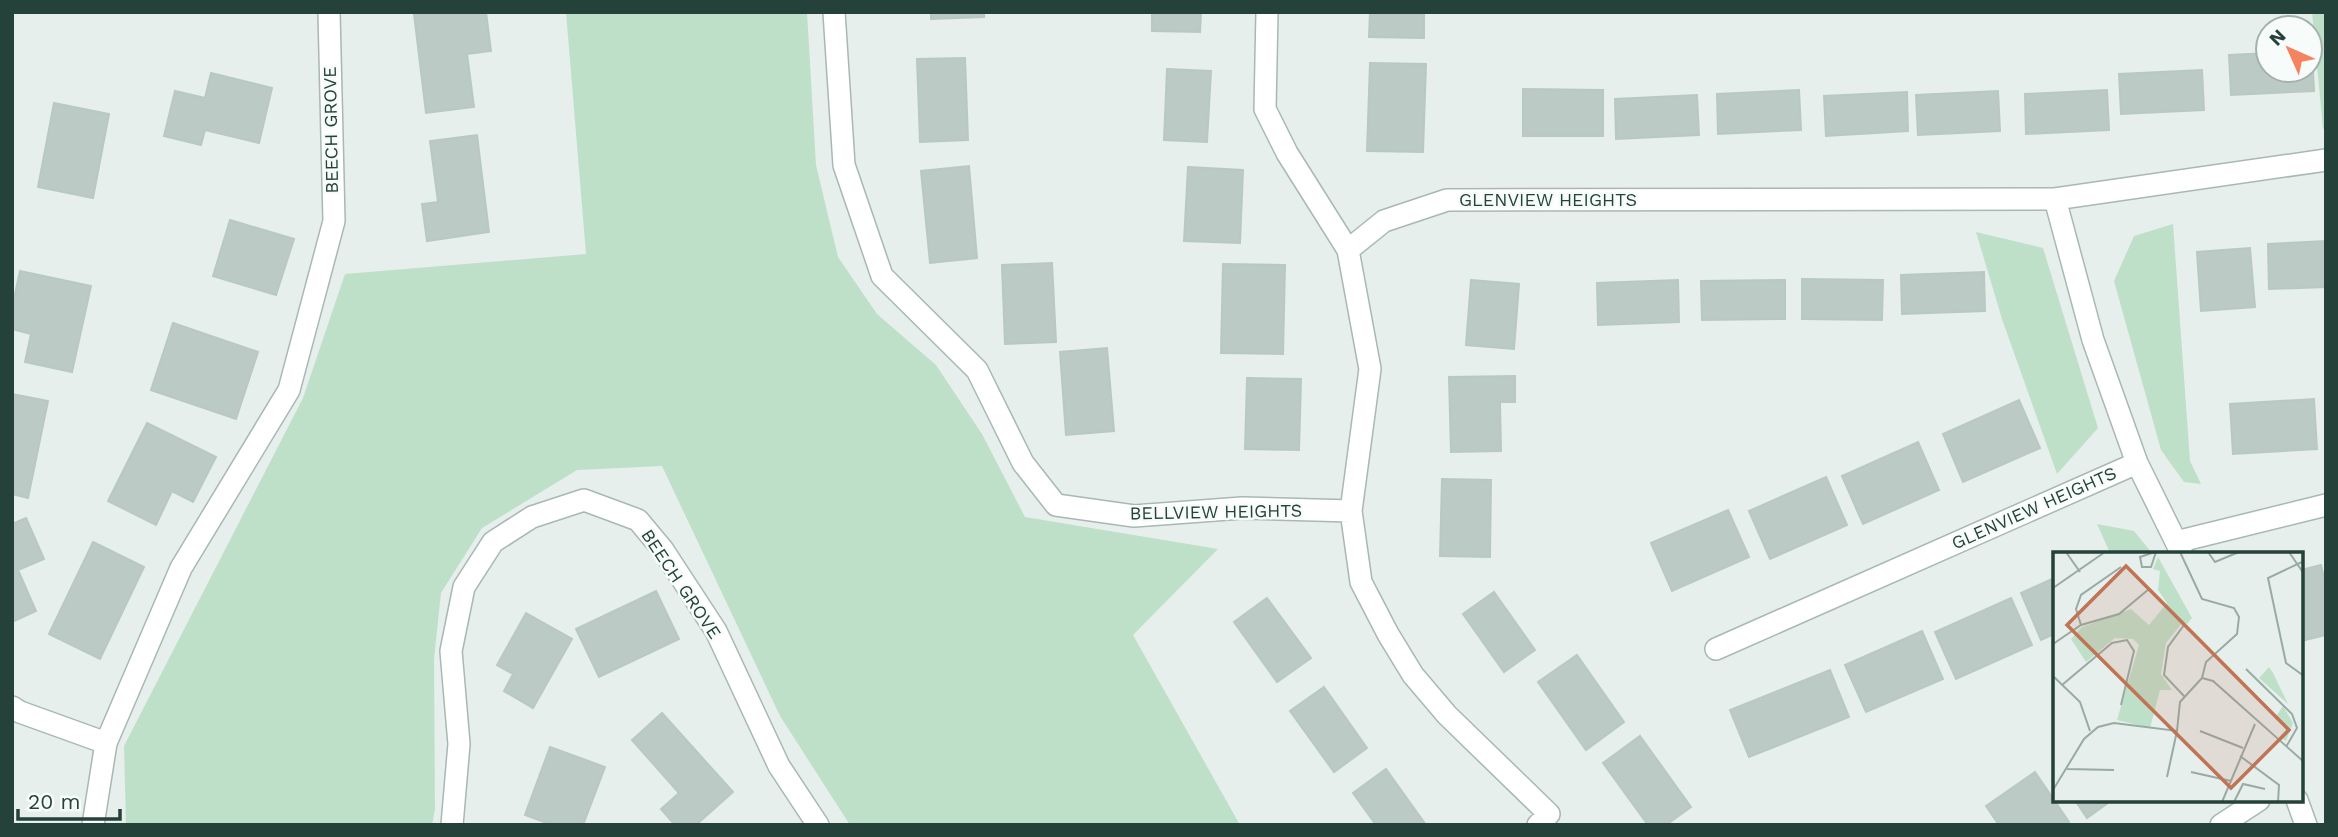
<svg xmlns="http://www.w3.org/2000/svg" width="2338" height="837" font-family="'Work Sans',sans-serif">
<rect width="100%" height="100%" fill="#e6efeb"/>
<path fill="#bfe0c8" d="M566,12H807L816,165L838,257L877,314L936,365L982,434L1025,517L1218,549L1133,635L1240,825H850L780,716L662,466L577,470L482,528L441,593L434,659L435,809L432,825H126L124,746L303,398L345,274L586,254Z
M2312,12H2326V128L2323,129Z
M2173,224L2190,461L2201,484L2184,482L2161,450L2114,281L2134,236Z
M1976,232L2043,248L2098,428L2057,474L2002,319Z
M2097,524L2134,531L2152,553H2110Z"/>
<path fill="#bbcac4" stroke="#b8c9c2" stroke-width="2" d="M427,12H486L491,51L467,54L474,107L426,113L414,14Z
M931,12H984V17L931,19Z
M1152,12H1201L1200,32L1152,31Z
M1370,12H1424V38L1369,37Z
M2310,51H2312L2314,91L2231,95L2229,55L2268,53V70H2310Z
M965,58L968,140L920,142L917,59Z
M1370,63L1426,64L1423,152L1367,151Z
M1167,69L1211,71L1207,142L1164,140Z
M2202,70L2204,110L2121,114L2119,74Z
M211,73L272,88L259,143L205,130L201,145L164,136L175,91L205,98Z
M1523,89L1603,90V136H1523Z
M1799,90L1801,130L1718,134L1717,94Z
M2107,90L2109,130L2026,134L2025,94Z
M1998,91L2000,131L1918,135L1916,95Z
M1907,92L1908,131L1826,136L1824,96Z
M1697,95L1699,135L1616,139L1615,99Z
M54,103L109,114L93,198L38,187Z
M477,135L489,232L427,241L422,204L438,202L430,141Z
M969,166L977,258L930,263L921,171Z
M1188,167L1243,170L1240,243L1184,241Z
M230,220L294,239L276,295L213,276Z
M2326,241V287L2269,289L2268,244Z
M2250,248L2255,307L2201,311L2197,252Z
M1052,263L1056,342L1005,344L1002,265Z
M1223,264L1285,265L1283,354L1221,353Z
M20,271L91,286L72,372L25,362L31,334L12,329V308Z
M1984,272L1985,311L1902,314L1901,275Z
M1802,279L1883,280L1882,320L1802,319Z
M1471,280L1519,284L1514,349L1466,345Z
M1678,280L1679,322L1598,325L1597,283Z
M1785,280V319L1702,320L1701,281Z
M173,323L258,352L236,419L151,390Z
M1107,348L1114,431L1066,435L1060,352Z
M1515,376V402H1500L1501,451L1451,452L1449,377Z
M1247,378L1301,379L1299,450L1245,449Z
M12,394L48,401L28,498L12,494Z
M2314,399L2317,449L2233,454L2230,404Z
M2019,400L2040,448L1963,482L1943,434Z
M147,423L216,457L193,502L172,491L156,525L108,501Z
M1918,442L1939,490L1863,524L1842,476Z
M1826,477L1847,525L1770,559L1749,511Z
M1442,479L1491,480L1490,557L1440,556Z
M1728,510L1749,557L1672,591L1651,543Z
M26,518L44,559L18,570L36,611L12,622V524Z
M93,542L144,567L100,659L49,634Z
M2321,565L2326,586V635L2301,641V570Z
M2054,578V634L2041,640L2021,593Z
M656,591L679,639L599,677L576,629Z
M1494,592L1535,650L1504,672L1463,614Z
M1267,598L1311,658L1277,682L1234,622Z
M2011,598L2032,645L1956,679L1935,632Z
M526,613L572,639L533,708L504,691L513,674L497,665Z
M1922,631L1943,679L1866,712L1845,665Z
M1577,655L1624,722L1586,750L1538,682Z
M1830,670L1849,717L1749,757L1730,710Z
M1324,687L1367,748L1334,772L1290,711Z
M662,713L733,792L696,825H675L661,809L679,793L632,740Z
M1640,736L1691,807L1666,825H1648L1603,763Z
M550,747L605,767L583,825H552L525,815Z
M1386,769L1426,825H1376L1353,793Z
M2035,772L2069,822L2066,825H1999L1986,806Z
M2075,800H2112L2087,818Z"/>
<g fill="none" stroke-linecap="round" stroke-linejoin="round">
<g stroke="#a8b8b2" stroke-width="24">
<path id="minor" d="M834,12L844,165L882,276L977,370L1023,463L1056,505L1134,516L1242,508L1351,511
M1267,12L1265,109L1287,153L1348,250L1370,369L1351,511L1361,582L1388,634L1413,675L1447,715L1549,814L1538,825
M2055,199L2093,340L2137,463L2182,554
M1348,250L1384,221L1447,200L2055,199L2326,160
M2176,542L2326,505
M1716,649L2137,463
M12,707L20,712L106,743
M2297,800L2306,825
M93,825L106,743L181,568L289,390L334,221L329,12
M452,825L459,744L451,651L464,587L493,542L532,517L584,500L638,520L663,550L716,631L779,766L818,825
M2221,825L2259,800"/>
</g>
<use href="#minor" stroke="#fff" stroke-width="21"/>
</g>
<g text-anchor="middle" stroke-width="5" stroke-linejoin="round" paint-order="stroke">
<g font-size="18" fill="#24423a" stroke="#f7fbf9">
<text transform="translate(331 130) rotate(-91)" y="6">BEECH GROVE</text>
<text x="1548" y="206">GLENVIEW HEIGHTS</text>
<text transform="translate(2034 508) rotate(-24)" y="6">GLENVIEW HEIGHTS</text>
<text transform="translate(1216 512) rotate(-1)" y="6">BELLVIEW HEIGHTS</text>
<text transform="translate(681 584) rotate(56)" y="6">BEECH GROVE</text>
</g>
</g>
<g transform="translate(2053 552)">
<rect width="250" height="250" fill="#e6efeb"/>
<path d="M105,5L139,66L134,72L130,70L113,91L108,122L119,138H107L97,176L64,168L86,93L80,87L62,86L33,110L18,87L29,75L78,57L96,73L114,51L105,38L107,19L100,17ZM216,115L220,121L235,152L206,126ZM230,154L240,171L233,189L226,185L234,176L222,166Z" fill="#bfe0c8"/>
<path fill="none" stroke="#98aaa4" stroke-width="2" d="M13,0L27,20M102,0L87,5L89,15H98L103,0M155,0L162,10L186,0M236,0L251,22M251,9L215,26L233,111L251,124M0,36L52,0M28,73L23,57L28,43L68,15M131,73L115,95L111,123L131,144M0,92L28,73L66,62L96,37M193,117L239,162L244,176L233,195M0,124L27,150L37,179M149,126L160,129L251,210M9,133L59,91L74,88L81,99L68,153M147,179L190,196M187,204L226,233L225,250M14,217L61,218M138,220L178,229M114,225L124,179M0,238L31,187L45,175L61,171L124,179L127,150L149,126L153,110L184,82L186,65L181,56L149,47L127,0M169,250L202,172M181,250L190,232L212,237"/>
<path fill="#c07456" fill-opacity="0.15" stroke="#c07456" stroke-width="3.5" d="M73,14L236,178L178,236L14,73Z"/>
<rect width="250" height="250" fill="none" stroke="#24423a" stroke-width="3.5"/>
</g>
<rect width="2338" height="837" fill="none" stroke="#24423a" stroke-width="28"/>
<g transform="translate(2289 49) rotate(315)"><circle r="33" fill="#f7fbf9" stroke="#a3b1ad" stroke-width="2"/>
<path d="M0-5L12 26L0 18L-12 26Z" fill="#f4845f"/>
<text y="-10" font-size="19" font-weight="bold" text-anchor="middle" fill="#24423a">N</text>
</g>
<path d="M18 809v10h102v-10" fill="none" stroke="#24423a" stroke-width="3.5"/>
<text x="28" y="809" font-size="21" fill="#24423a" stroke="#f7fbf9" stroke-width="5" paint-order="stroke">20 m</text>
</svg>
